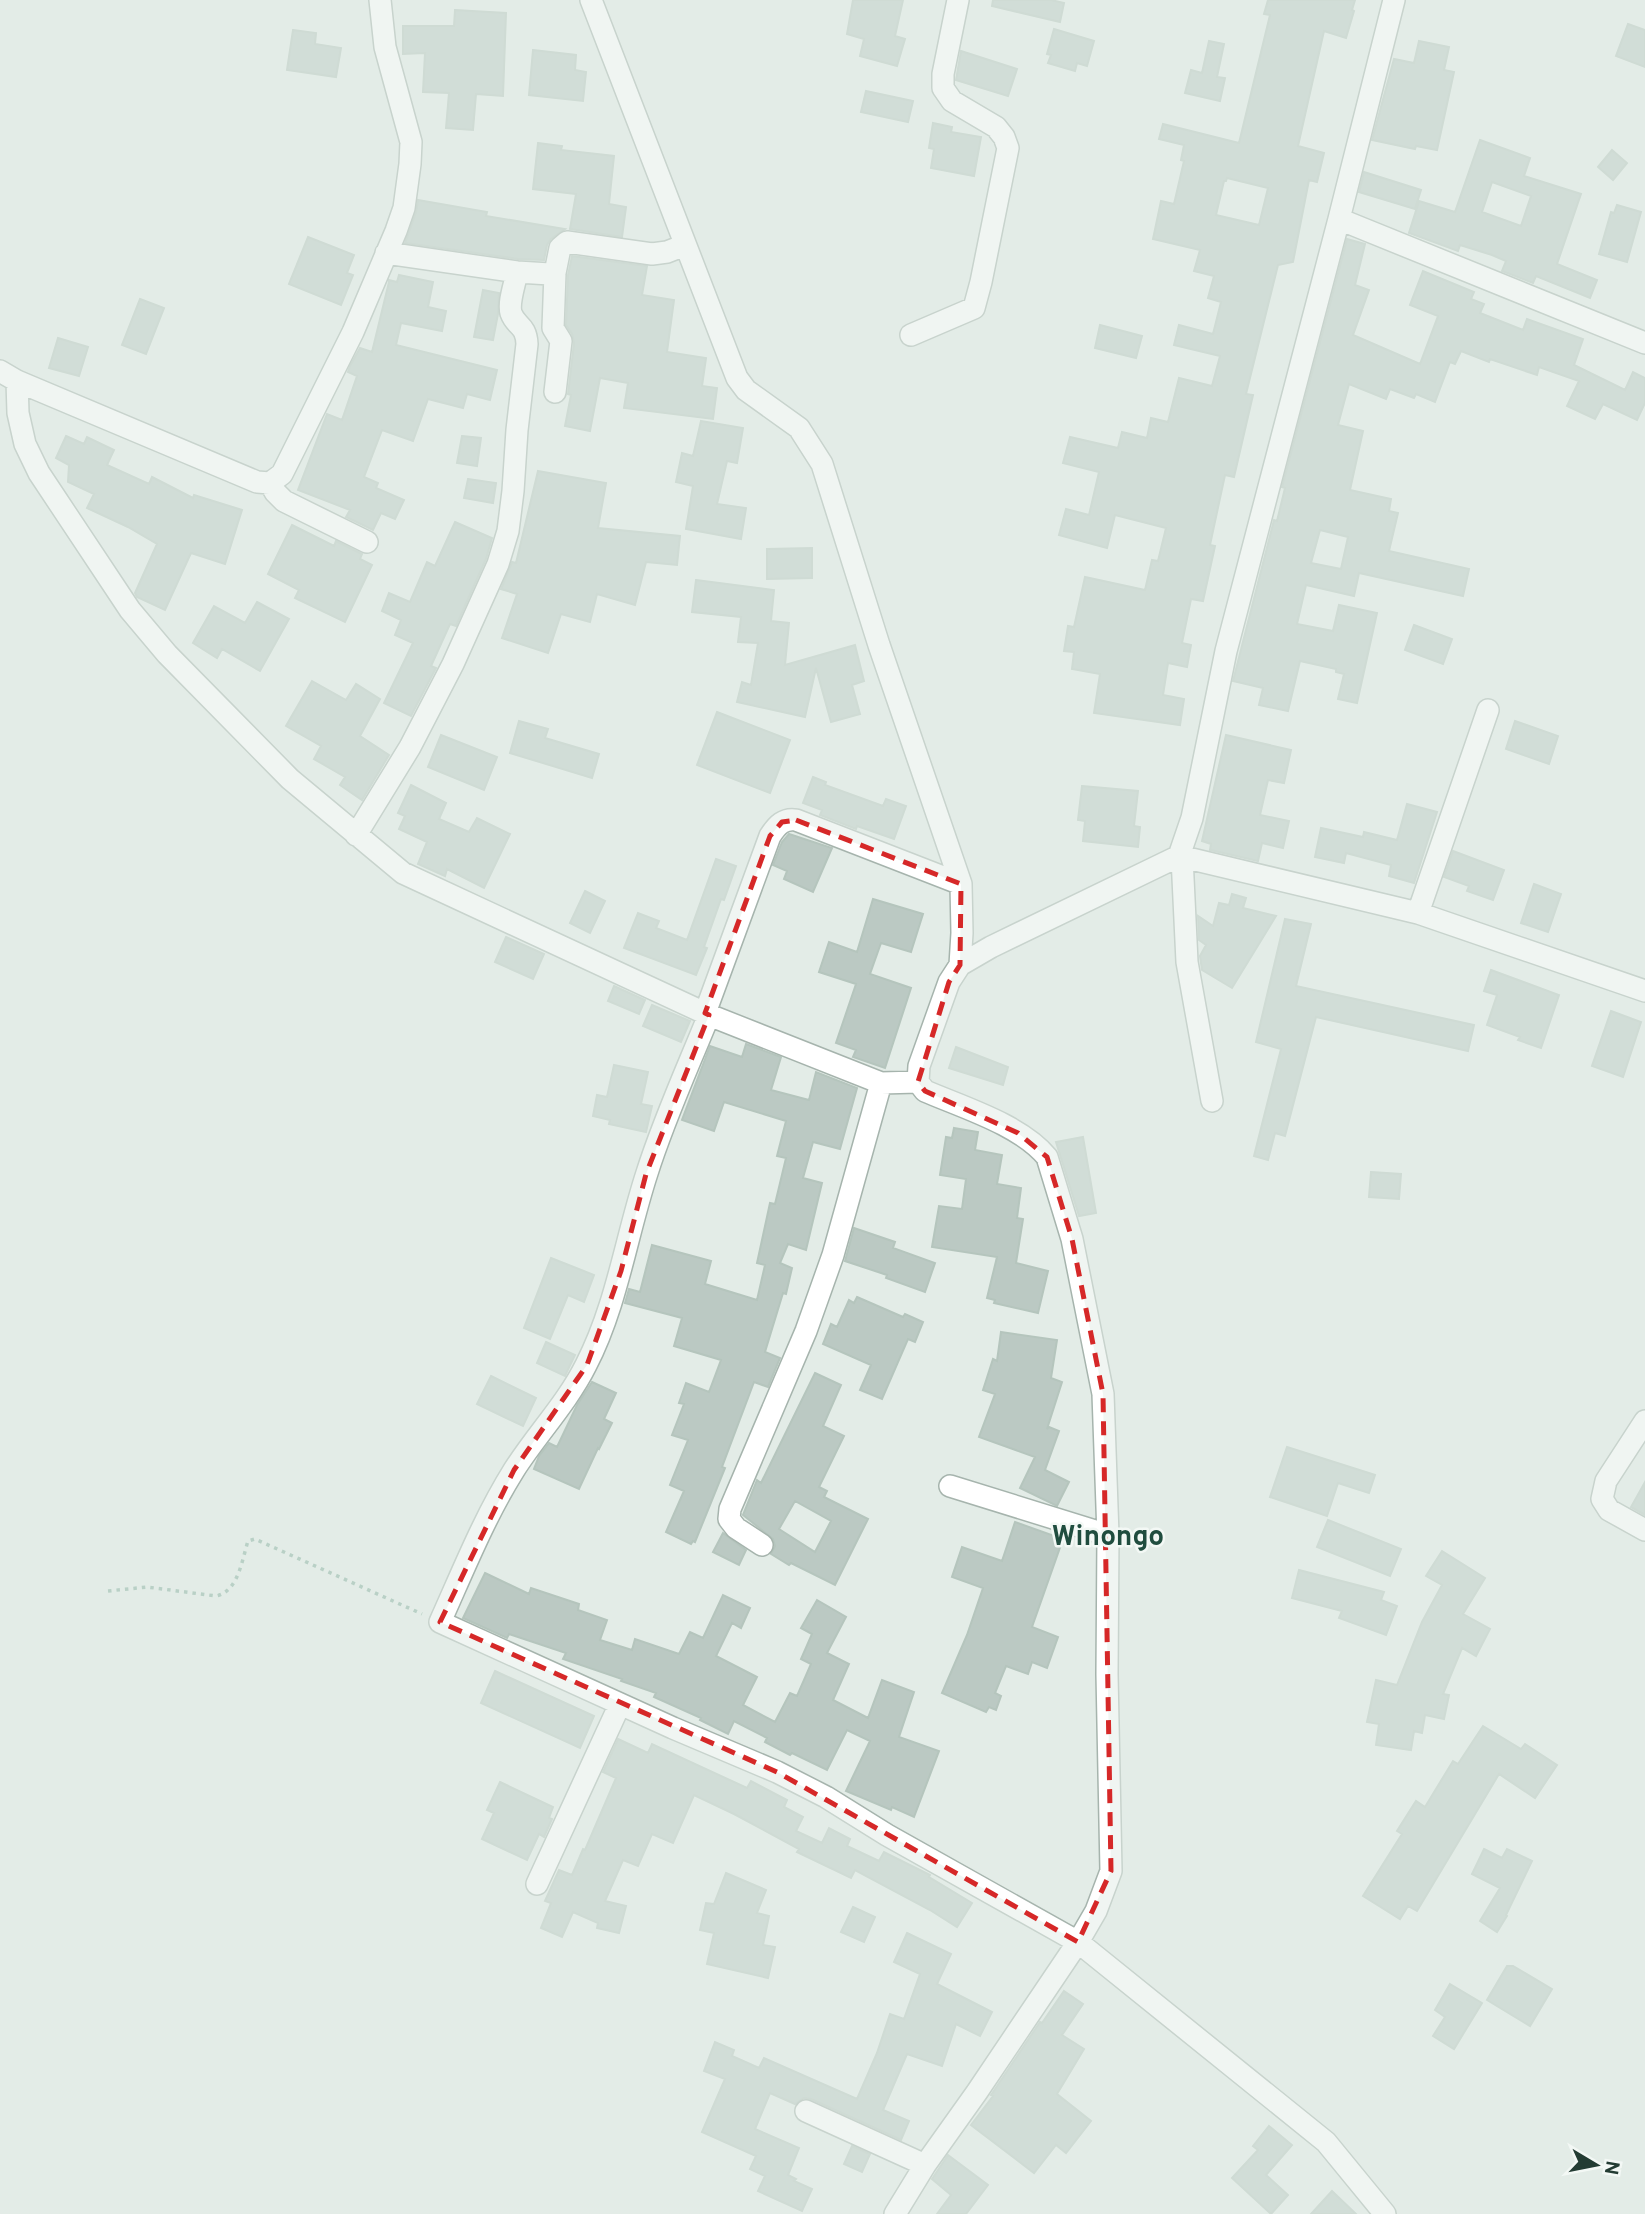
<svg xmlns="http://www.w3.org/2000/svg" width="1645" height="2214" font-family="Overpass,sans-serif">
<rect width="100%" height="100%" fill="#e3ece7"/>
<path fill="#bbc9c3" stroke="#b5c5bd" stroke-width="2" fill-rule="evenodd" d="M853,0H903L895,36L905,39L897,66L860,56L864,39L847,34Z
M993,0H1051L1064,3L1060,22L992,6Z
M1268,0H1355L1352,10L1354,11L1346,38L1324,31L1298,146L1324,153L1317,182L1309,180L1293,262L1278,265L1246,394L1253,395L1234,477L1225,475L1210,545L1215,546L1203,601L1191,599L1182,643L1191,645L1187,667L1168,663L1163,695L1184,699L1180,725L1094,713L1100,674L1072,669L1074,652L1064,651L1068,626L1074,627L1085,577L1145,590L1152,560L1158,561L1166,528L1115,515L1107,548L1059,535L1066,509L1089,515L1099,472L1063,463L1070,437L1118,448L1122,432L1147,438L1151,418L1168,422L1179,378L1212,386L1220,356L1174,345L1179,325L1213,334L1221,302L1208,298L1214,276L1194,271L1200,250L1153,239L1161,201L1174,204L1184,161L1181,160L1184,145L1159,139L1163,124L1239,143L1270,15L1264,14ZM1227,178L1268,188L1259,225L1216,215L1224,181H1226Z
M455,10L506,13L503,96L476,94L473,130L446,128L449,93L423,92L425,53L403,54V26H454Z
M1628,24L1645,30V67L1616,56Z
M1054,29L1094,41L1087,66L1077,63L1075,71L1048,63L1051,55L1047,54Z
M293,30L316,33L315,44L341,48L336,77L287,70Z
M1209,41L1224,44L1217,77L1225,78L1220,101L1185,93L1191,70L1202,73Z
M1419,41L1449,47L1444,70L1454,72L1437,150L1416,146L1415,149L1372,140L1394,59L1414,63Z
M533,50L576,55L575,70L586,72L583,101L529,95Z
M961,51L1017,69L1008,96L956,80Z
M866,91L913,101L908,122L861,112Z
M933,123L952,127L951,132L981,137L974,176L931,168L934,149L929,148Z
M1480,140L1530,158L1524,176L1581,194L1557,264L1597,280L1590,298L1536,276L1533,283L1502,271L1506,261L1492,255L1460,245L1458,251L1409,233L1419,201L1455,212ZM1492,182L1531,196L1521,226L1482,212Z
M538,143L562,146L561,150L614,156L609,204L626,207L622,237L570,229L576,194L533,189Z
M1612,150L1627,163L1613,180L1598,167Z
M1364,172L1421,190L1415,209L1359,192Z
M418,200L487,212L486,216L565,229L551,239L547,245L544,260L518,259L405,243L416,212Z
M1617,205L1641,212L1627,262L1599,254L1611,212L1614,213Z
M308,237L354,255L347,273L353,275L341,305L289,284Z
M1347,239L1365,244L1355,285L1369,290L1353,335L1420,364L1438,316L1410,305L1423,271L1474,292L1471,299L1484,304L1480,313L1523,330L1527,319L1583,339L1574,365L1625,390L1633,372L1645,378V403L1637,420L1603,404L1595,419L1567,406L1579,381L1539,367L1537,375L1490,359L1489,362L1461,351L1455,364L1450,362L1435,402L1416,394L1414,398L1390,389L1386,399L1349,384L1338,425L1363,431L1350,490L1391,499L1389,511L1398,513L1389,551L1469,569L1463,596L1359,573L1354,596L1306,585L1297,624L1333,631L1339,605L1377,613L1357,703L1338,699L1344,674L1336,672V669L1300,661L1288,711L1259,705L1263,688L1233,681L1274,520L1277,521L1285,488L1282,487ZM1320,530L1348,537L1341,569L1311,563Z
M572,256L647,266L642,295L674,300L667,352L706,358L702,386L717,388L713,419L624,408L628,383L600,378L590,431L565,426L571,395L568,394L574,343L572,334L566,325L568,275Z
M399,275L433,282L428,307L446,311L442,331L401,323L396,345L497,370L490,400L467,394L463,408L428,399L413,441L382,430L364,477L378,483L376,488L404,500L395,519L381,513L373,530L346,517L350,510L298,490L327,414L342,420L357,376L348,372L350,366L360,348L372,352L389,282V280L397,282Z
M483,290L499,293L498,314L493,340L474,337Z
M140,299L164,308L146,354L122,345Z
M1100,325L1142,336L1136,358L1095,348Z
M58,338L88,347L79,376L49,368Z
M701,421L743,428L737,463L727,461L717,504L746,508L741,539L686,529L693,486L676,482L682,453L693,456Z
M66,436L84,444L87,437L114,450L107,465L149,484L152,477L193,498L194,495L242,510L225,564L191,553L165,610L137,597L135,593L157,544L128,527L87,508L94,494L68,482L69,465L56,458Z
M462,436L481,438L477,466L457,463Z
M538,471L606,483L598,528L680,536L677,565L646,562L635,605L597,594L590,622L561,614L548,653L502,638L517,594L501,589L512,562L516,563Z
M468,479L496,483L493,503L464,498Z
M455,522L492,538L486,559L456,626L450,624L431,666L436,668L411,716L384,703L413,643L395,635L401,620L382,611L389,593L410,602L427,562L435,566Z
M292,525L334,546L336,541L362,554L360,559L372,565L345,622L295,598L299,590L268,574Z
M812,548V578L767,579V549Z
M696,580L774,590L771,621L789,623L785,665L855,645L864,681L852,685L860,714L831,722L816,668L805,717L737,702L742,682L751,685L758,643L738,642L741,617L692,612Z
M257,602L289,619L260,671L222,649L217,658L193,643L214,606L245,623Z
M1414,625L1452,639L1443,664L1405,650Z
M312,681L346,700L356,684L380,699L360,736L389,755L362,800L340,785L345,777L314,759L321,746L286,726Z
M717,712L790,740L770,793L697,765Z
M519,721L548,729L545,738L599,754L592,778L510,753Z
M1515,721L1558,736L1549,764L1506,749Z
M441,735L497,757L484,790L428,767Z
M1226,735L1291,750L1284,783L1268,780L1260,815L1289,821L1283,848L1262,843L1258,861L1210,850L1211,844L1202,841Z
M813,777L826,782L825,785L883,806L886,799L906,806L894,839L857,826L856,829L820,815L822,810L803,803Z
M411,785L446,803L439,819L469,832L477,818L510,834L484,888L447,869L445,876L418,864L427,842L399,829L405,816L398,813Z
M1082,786L1138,791L1134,826L1140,827L1138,847L1083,841L1085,821L1078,820Z
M1407,804L1437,812L1414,883L1389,876L1391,865L1346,853L1344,863L1315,857L1321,828L1363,837L1364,832L1397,840Z
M789,834L832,848L813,892L784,879L787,871L773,865L782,842Z
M1453,851L1504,870L1493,900L1467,891L1469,886L1444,877Z
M716,859L736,866L724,900L721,899L704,947L707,948L696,975L624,948L638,913L659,921L656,928L687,940Z
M1534,884L1561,894L1548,932L1521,923Z
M585,891L605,901L590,933L570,923Z
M1232,894L1246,898L1243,908L1276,916L1232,988L1202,970L1200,956L1206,945L1199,940L1198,916L1213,926L1219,903L1229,905Z
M873,899L923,914L911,952L881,943L870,974L911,988L885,1068L853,1057L856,1050L836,1043L856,984L819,972L829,942L857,952Z
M1285,919L1311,924L1296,986L1474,1025L1468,1051L1316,1017L1285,1136L1275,1133L1268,1160L1254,1156L1281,1049L1256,1042Z
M506,937L544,954L533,979L495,962Z
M1491,970L1559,995L1541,1048L1518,1040L1520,1037L1487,1025L1497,995L1484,991Z
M614,986L645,1000L639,1014L608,1001Z
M652,1005L690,1021L681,1042L643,1026Z
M1611,1011L1641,1022L1623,1077L1592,1066Z
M746,1044L781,1057L771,1090L809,1100L816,1072L857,1088L840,1149L813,1142L803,1178L822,1183L806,1250L788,1244L780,1263L792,1268L786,1294L783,1293L765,1352L780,1358L768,1387L754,1382L722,1467L725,1468L695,1542L693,1541L691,1544L666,1532L684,1491L670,1485L688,1440L672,1435L684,1404L679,1403L686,1383L709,1392L721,1360L674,1346L682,1318L625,1303L629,1289L640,1292L652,1245L711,1261L705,1284L757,1300L765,1265L757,1263L770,1203L775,1204L786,1158L777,1156L786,1121L724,1102L714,1131L682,1120L710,1046L742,1057Z
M956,1047L1008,1067L1003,1085L949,1068Z
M614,1065L648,1072L641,1104L652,1106L646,1132L609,1124L610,1120L593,1116L597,1095L607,1097Z
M954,1128L978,1132L975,1150L1002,1155L997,1184L1021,1188L1017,1218L1023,1219L1016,1263L1048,1271L1038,1313L994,1303L995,1300L987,1298L997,1257L932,1247L939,1206L962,1209L966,1179L940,1175L946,1137L952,1138Z
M1083,1137L1096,1213L1079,1216L1056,1142Z
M1371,1172L1401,1174L1399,1199L1369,1197Z
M854,1228L895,1242L893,1248L935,1263L925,1292L886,1278L887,1275L845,1261Z
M551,1258L594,1275L584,1302L568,1295L550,1339L524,1328Z
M857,1297L903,1317L905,1314L923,1322L915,1342L908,1339L882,1399L860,1390L871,1365L823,1344L831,1324L837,1327L849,1300L854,1303Z
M1001,1332L1057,1340L1051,1378L1062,1382L1047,1429L1049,1427L1059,1431L1045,1470L1069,1482L1057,1506L1020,1488L1035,1457L979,1437L995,1394L983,1390L993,1359L997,1361Z
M546,1342L575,1355L565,1376L537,1363Z
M815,1373L841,1385L823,1426L844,1436L819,1487L827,1491L824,1497L868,1519L835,1585L791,1563L789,1565L771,1554L775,1546L773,1539L743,1515L757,1480L761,1483ZM795,1501L831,1521L815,1552L779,1529Z
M491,1376L536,1398L523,1426L477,1404Z
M592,1382L616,1393L604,1419L612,1423L599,1449L598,1448L579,1489L534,1469L539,1456L549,1443L557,1447L577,1405Z
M1287,1447L1375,1475L1369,1493L1338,1483L1327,1516L1270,1497Z
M1645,1482V1515L1631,1507Z
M1328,1520L1401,1549L1390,1576L1317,1547Z
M1015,1522L1063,1539L1032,1627L1058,1637L1047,1668L1032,1662L1028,1674L1006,1666L995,1693L1001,1696L996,1710L989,1707L986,1712L942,1693L967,1635L983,1588L952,1577L962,1547L1002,1561Z
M723,1533L746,1550L739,1565L713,1552Z
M1442,1551L1485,1578L1463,1614L1490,1629L1476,1656L1462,1648L1443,1694L1449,1695L1444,1719L1425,1715L1422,1733L1414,1731L1411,1750L1376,1745L1379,1724L1367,1722L1376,1680L1397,1685L1422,1622L1442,1585L1426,1576Z
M1299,1570L1384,1592L1381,1600L1397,1606L1386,1635L1339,1618L1342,1611L1292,1598Z
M485,1573L529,1594L531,1588L579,1604L578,1610L607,1620L600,1640L632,1650L635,1639L679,1654L690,1632L703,1638L723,1595L750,1608L741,1628L732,1623L716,1656L757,1677L743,1705L775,1722L790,1693L797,1696L811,1664L801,1659L812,1634L801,1628L817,1600L846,1617L827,1653L849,1664L833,1700L868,1718L882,1680L914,1692L899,1737L939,1751L914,1817L892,1807L891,1810L846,1791L870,1741L847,1730L827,1770L792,1753L790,1755L765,1742L767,1738L734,1721L728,1734L700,1720L701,1718L654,1697L656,1693L621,1681L622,1679L563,1659L566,1653L509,1634L507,1638L463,1618Z
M495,1671L594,1716L580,1748L481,1703Z
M1483,1726L1521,1749L1525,1744L1557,1765L1535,1798L1499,1774L1417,1911L1408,1906L1400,1919L1363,1896L1402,1834L1397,1831L1416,1801L1425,1807L1453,1761L1458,1764Z
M618,1739L648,1753L652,1744L747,1788L751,1781L787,1800L784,1807L803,1817L796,1831L822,1843L829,1828L850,1839L847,1846L879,1861L884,1852L930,1875L929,1877L972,1903L957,1927L930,1910L855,1870L851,1878L797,1852L799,1849L734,1814L694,1795L673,1843L652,1834L638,1866L623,1860L605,1901L626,1906L619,1933L597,1928L598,1923L573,1912L562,1937L541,1928L551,1903L545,1901L559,1870L572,1875L583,1849L585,1850L616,1778L603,1772Z
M500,1782L553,1807L549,1818L552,1819L544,1837L539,1834L527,1860L482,1839L494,1813L487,1810Z
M1484,1849L1502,1858L1507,1849L1532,1861L1506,1915L1507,1916L1497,1932L1480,1921L1500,1888L1472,1874Z
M726,1873L766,1890L757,1913L769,1916L763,1945L775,1947L768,1978L707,1964L714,1933L700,1930L706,1903L714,1904Z
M853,1907L875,1917L864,1942L841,1932Z
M907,1933L951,1954L937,1984L992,2012L980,2036L956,2024L942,2066L907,2054L883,2110L909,2121L901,2140L811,2099L804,2098L795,2104L770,2093L755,2129L799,2148L788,2175L796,2179L794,2181L812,2189L802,2211L758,2191L765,2176L750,2169L756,2156L702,2132L725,2079L704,2071L715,2042L734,2050L732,2056L759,2068L764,2058L857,2099L877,2053L890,2014L904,2019L920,1974L894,1962Z
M1507,1966H1513L1552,1989L1530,2026L1487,2000Z
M1450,1984L1482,2003L1454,2049L1433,2036L1445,2017L1435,2010Z
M1064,1991L1083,2004L1062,2035L1084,2049L1057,2094L1091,2121L1066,2153L1056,2145L1034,2173L971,2125L993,2096L991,2095L1040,2022L1042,2023Z
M1269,2126L1292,2145L1266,2175L1288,2195L1271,2214L1232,2178L1258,2150L1253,2146Z
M852,2146L870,2154L862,2172L844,2164Z
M948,2155L988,2185L966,2214H937L951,2195L932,2179Z
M1332,2191L1356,2214H1311Z"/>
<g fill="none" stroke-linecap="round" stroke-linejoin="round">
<g stroke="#a6b4ad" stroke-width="24">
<path id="minor" d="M591,0L737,378L746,390L799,428L822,464L879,645L961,884L962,933L960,965
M1339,219L1645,343
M386,253L517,272L550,274L555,273L560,248L567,242L652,254L667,252L685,245
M555,273L553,328L561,341L555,392
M911,335L974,308L981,282L1008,148L1004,137L996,127L952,101L943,88V74L958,0
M0,371L17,381L257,482L270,483L282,474L353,332L396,231L404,208L410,164L411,142L385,47L380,0
M17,381L18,413L25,444L39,473L130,610L167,654L290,779L403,873L709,1015L881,1083L918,1082
M270,483L275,492L284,501L367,542
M356,835L410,747L453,664L498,564L508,531L513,491L517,430L527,344C526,324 516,327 511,313C508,302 515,284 517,272
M1179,856L1418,913L1645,991
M1182,857L1187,962L1212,1101
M1418,913L1488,710
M705,1013L770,836C777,825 784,818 796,820L961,884
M709,1015C688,1067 664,1119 647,1173C626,1237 617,1305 586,1365C567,1403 537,1434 514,1470C484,1518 463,1571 440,1622L673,1728L777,1772L826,1797L887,1835L1078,1942L1326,2142L1385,2214
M1645,1421L1606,1481L1602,1499L1609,1510L1645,1530
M950,1486L1108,1535
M762,1545L736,1528L729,1519L730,1509L806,1331L833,1255L881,1083
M537,1884L620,1704
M806,2111L925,2165
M895,2214L925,2165L977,2092L1078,1942L1096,1911L1111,1871L1107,1674L1108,1535L1103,1394L1072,1239L1047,1157C1021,1125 962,1107 925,1091L918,1082L919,1066L949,982L960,965L991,947L1179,856L1192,818L1226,651L1339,219L1394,0"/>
</g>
<path stroke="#85ae9e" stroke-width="3.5" stroke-dasharray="3.5 5" stroke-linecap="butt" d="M108,1591L147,1587L216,1596C238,1592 242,1560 248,1541L255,1539L422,1614"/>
<use href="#minor" stroke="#fff" stroke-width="21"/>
</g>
<path d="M0 0H1645V2214H0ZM796,820L961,884L960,965L949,982L918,1082L925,1091L1018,1133L1047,1157L1072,1239L1103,1394L1111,1871L1078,1942L777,1772L440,1622L514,1470L587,1365L621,1271L646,1174L709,1015L705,1013L770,836L782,822Z" fill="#e3ece7" fill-opacity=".55" fill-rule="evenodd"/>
<path fill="none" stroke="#d62828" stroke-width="5" stroke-dasharray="14 9" stroke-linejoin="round" d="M796,820L961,884L960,965L949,982L918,1082L925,1091L1018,1133L1047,1157L1072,1239L1103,1394L1111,1871L1078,1942L777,1772L440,1622L514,1470L587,1365L621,1271L646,1174L709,1015L705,1013L770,836L782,822Z"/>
<g text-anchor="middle" stroke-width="5" stroke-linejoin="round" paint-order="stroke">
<g font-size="28" font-weight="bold" fill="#204d3f" stroke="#f3f8f5">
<text x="1108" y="1545">Winongo</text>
</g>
</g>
<g transform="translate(1596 2165) rotate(100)" stroke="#f3f8f5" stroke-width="5" paint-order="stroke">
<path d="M0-5L12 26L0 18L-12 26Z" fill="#233c33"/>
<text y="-10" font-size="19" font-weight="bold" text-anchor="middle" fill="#233c33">N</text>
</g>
</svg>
